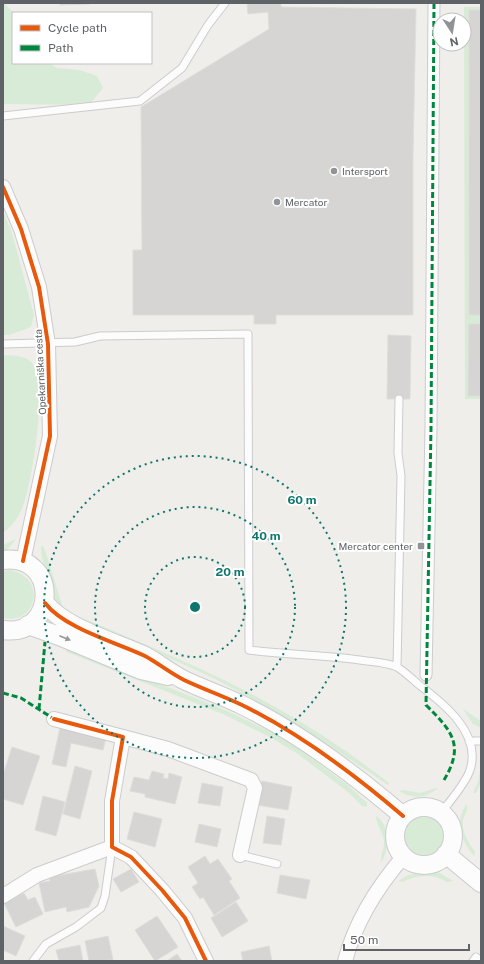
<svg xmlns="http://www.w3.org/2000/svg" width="484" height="964" font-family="'Public Sans',sans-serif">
<rect width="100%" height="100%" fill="#efeeea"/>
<path fill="#d8ebd6" d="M4,3L14,13L13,63H49L57,68L79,70L97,76L103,88L89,105L3,104Z
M464,7H481V399H465Z
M3,211L12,233L34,315L31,327L9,335H3Z
M8,355C17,356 27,356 33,364C48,386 32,484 22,509C18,518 11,527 3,533V356Z
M16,539L7,550L3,551V545Z
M41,546L44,547L64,611L53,599C53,579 41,566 41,546Z
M9,570C48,576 37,626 3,618V571Z
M80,617C149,646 219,674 284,712C321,733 356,757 389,783L388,785C333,747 278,712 219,681C172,658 124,639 76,618Z
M65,646L225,710L273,733L302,751L349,786L367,803V807L362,806L349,793L298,754L270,737L223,714L67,652L65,649Z
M463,709L481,721V728L473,724Z
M481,765V782L476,793H473L478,782Z
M436,788H438C425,799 414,799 399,791L403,790L420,793Z
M467,804C468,812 465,813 463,820C461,831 469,844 475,852L474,856C462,842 453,821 467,804Z
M404 835a20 20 0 1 1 40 0a20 20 0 1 1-40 0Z
M376,816C391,825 389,850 381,863C380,855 385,848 384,840C383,832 376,825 376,816Z
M426,872L440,873L453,881L447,882C432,873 418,875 402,882L398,881L408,875Z"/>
<path fill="#d6d5d3" stroke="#deddd9" d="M60,3H90V4L60,5Z
M247,3H281V7L416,9L413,154V315H276V324H254V315H133V250H142L141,107L269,29L268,12L248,14Z
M469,10H481V315H469Z
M469,324H481V396H468Z
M388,335L411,336L410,399H387Z
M60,728L106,738L103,750L71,743L66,767L52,764Z
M12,747L40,756L23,805L3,799V775Z
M75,766L92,771L80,819L63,814Z
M152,771L164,774L163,778L168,779L169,773L182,777L175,804L145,797V794L130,791L134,777L149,780Z
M262,781L292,787L288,810L257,805Z
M202,783L223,787L220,806L198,803Z
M43,796L65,802L56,836L35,830Z
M134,812L162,819L155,847L127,839Z
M267,816L285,819L281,845L263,843Z
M199,824L221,829L217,847L195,842Z
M205,856L210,864L218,859L232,879L229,881L240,898L214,915L203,897L200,899L192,887L198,883L188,867Z
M95,869L99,886L89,907L67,912L66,907L45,912L39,883L50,881L49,877Z
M131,869L139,882L121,892L113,879Z
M280,875L310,880L306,899L277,893Z
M24,893L28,900L35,897L43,914L16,927L4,903Z
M236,902L248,921L222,937L211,918Z
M157,916L178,947L155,961L135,930Z
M3,926L25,936L16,956L3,950Z
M108,936L113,960L89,961L85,941Z
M80,945L83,961H59L56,950Z
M269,946L272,961H243L241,952Z
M177,954L182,961H167Z"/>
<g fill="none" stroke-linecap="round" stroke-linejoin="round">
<g stroke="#cbcccc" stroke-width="9">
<path id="service" d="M3,116L140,101L182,68L208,25L225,3
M3,344L75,342L100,336L248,334L249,650C288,655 328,655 367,661C376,662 388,663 397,667C404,671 412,679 418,684C443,703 482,733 470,770C466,783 450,801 441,813
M397,667L401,476L398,453L399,399
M469,741H481
M240,855L277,864
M33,961L46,944L76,927L101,908L105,896L112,847
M473,961L476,957L481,961"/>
</g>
<g stroke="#cbcccc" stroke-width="13">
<path id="pedestrian" d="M426,675L431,428L434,3"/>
</g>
<g stroke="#cbcccc" stroke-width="16">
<path id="minor" d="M3,187L21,229L39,287L48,344L50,436L23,561
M54,719L123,737L112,801V847L131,857L162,890L185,918L206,961
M123,737L168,749L251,780L255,788L240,855
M3,896L37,875L112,847
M345,961C355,923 378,886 404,856"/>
</g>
<g stroke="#cbcccc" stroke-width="20">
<path id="tertiary" d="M3,560C60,553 57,638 3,630
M45,603C64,628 115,642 145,656C158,663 170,673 184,680C203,689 223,696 242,705C301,734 354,774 403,816
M28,625L59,636L141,670L168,676
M395 836a29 29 0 1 1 58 0a29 29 0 1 1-58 0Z
M446,854L481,883"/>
</g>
<use href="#service" stroke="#fdfcfc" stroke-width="7"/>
<use href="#pedestrian" stroke="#fdfcfc" stroke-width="11"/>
<use href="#minor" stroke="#fdfcfc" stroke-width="14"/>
<use href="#tertiary" stroke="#fdfcfc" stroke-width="18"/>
<path stroke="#00873e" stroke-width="3" stroke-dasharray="6 3" stroke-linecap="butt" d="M434,3L431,428L426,705C452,731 465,745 444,780
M3,693L21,698L54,719
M39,709L45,642"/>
<g stroke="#fff" stroke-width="6">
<path id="cycleway" d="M3,187L21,229L39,287L48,344L50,436L23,561
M45,603C64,628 115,642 145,656C158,663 170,673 184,680C203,689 223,696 242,705C301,734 354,774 403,816
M54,719L123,737L112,801V847L131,857L162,890L185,918L206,961"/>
</g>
<use href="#cycleway" stroke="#e8590c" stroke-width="4"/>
</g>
<defs><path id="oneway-solid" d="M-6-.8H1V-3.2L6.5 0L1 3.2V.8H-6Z"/></defs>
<use fill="#96999c" href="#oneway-solid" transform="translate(65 638) rotate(23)"/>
<g fill="none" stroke="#0f766e" stroke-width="2" stroke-dasharray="2 4">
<circle cx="195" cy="607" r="50"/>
<circle cx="195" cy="607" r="100"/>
<circle cx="195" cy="607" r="151"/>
</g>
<g fill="#919496" stroke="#fff" stroke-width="1.5">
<circle cx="334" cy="171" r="4"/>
<circle cx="277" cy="202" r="4"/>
<rect x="417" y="542" width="8" height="8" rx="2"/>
</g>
<g text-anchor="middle" stroke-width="4" stroke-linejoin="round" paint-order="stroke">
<g font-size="10" fill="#5f6368" stroke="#fff" text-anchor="start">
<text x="342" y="175">Intersport</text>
<text x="285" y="206">Mercator</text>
<text x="413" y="550" text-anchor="end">Mercator center</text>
</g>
<g font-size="10" fill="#5f6368" stroke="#fff">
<text transform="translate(40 372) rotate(-93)" y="4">Opekarniška cesta</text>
</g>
</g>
<circle cx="195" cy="607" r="6" fill="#0f766e" stroke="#fff" stroke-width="2"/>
<g font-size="12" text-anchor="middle" font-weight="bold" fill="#0f766e" stroke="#fff" stroke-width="4" stroke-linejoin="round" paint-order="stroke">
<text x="302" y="504">60 m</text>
<text x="266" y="540">40 m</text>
<text x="230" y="576">20 m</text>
</g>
<rect width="484" height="964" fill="none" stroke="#5f6368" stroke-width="8"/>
<rect x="12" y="12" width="140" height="52" fill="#ffffff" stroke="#bfc1c3"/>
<rect x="20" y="25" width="20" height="6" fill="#e8590c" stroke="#bfc1c3"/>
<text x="48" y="32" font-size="12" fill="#5f6368">Cycle path</text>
<rect x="20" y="45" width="20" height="6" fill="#00873e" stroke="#bfc1c3"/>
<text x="48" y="52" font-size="12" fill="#5f6368">Path</text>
<g transform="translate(452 32) rotate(168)"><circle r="19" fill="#ffffff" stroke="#bfc1c3"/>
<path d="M0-3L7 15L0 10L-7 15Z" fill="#919496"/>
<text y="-6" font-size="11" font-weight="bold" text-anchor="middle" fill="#5f6368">N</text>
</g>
<path d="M344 944v6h125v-6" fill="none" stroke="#5f6368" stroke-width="2"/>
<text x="350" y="944" font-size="12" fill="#5f6368" stroke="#ffffff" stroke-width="3" paint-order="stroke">50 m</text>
</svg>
